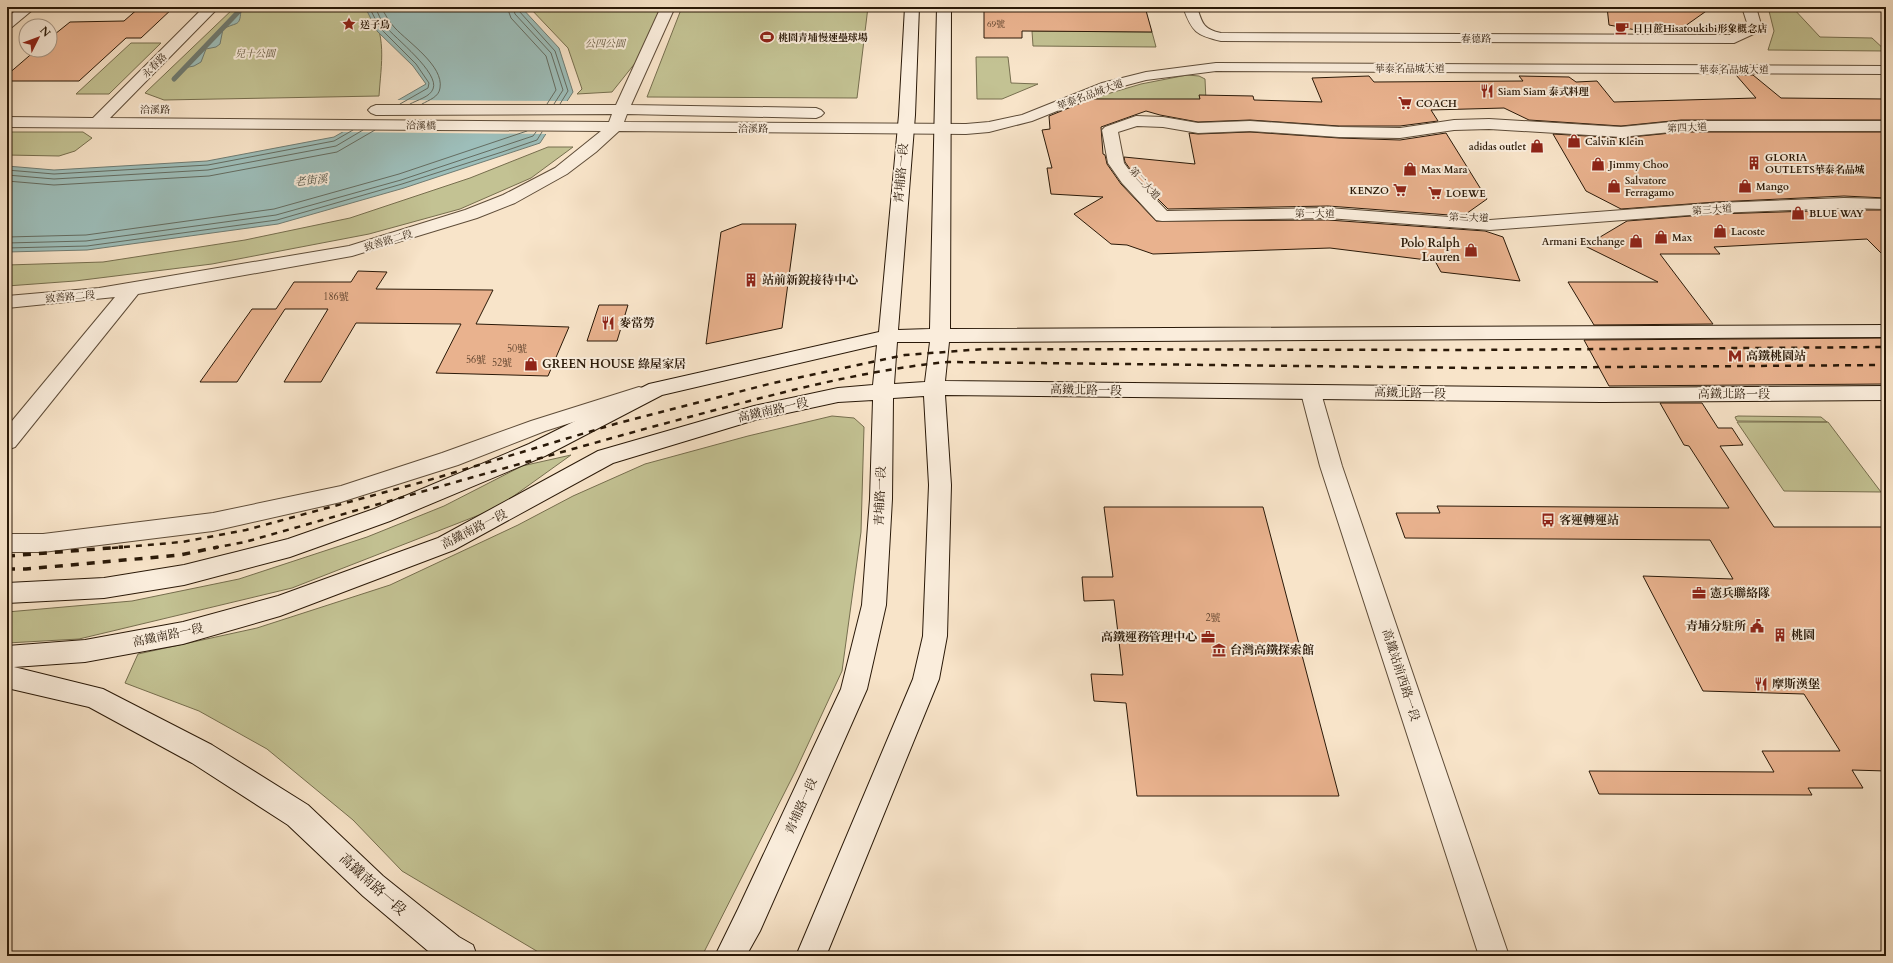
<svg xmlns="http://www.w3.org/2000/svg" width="1893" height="963" font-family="Cardo,'Noto Serif TC',serif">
<rect width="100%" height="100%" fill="#f8e4c9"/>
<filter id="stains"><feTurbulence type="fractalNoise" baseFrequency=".005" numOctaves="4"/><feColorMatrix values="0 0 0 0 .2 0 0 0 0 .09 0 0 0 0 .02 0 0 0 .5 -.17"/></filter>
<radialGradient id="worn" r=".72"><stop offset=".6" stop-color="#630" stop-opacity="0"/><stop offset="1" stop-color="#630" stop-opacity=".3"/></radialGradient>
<path fill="#c3c293" stroke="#766e4e" d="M235,7H367C388,33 381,64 379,96L164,100L145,93Z
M529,7H663L640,57L612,92L577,94L582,89L568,48Z
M682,7H868L857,98L647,97Z
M1768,7H1792L1820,37L1872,38L1886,51L1768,50L1774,31Z
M1032,31L1152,32L1156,47L1033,46Z
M131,43H161L109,94H76Z
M976,57H1008L1011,83L1038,84L1002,99H977Z
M1187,75L1199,76L1205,79L1206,101L1090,99L1141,84Z
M7,132H83L92,138L75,151L59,156L7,155Z
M548,147H573L531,178L460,209L369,234L212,264L75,281L7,286V265L103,262L245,240L350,218L470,178Z
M832,416L854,418L864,427L861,532L842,671L796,770L702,956H545L402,871L353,820L267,749L199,711L125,683L138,654L257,628L390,585L518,525L573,496L645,464L748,436Z
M1738,416L1821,417L1827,422L1737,421L1735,417Z
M1737,422H1828L1881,492L1784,491Z
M571,455L497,508L292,588L79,639L7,643V612L132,601L239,579L367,537L444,506L522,466Z"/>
<path fill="#9dbeba" stroke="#6f7c73" d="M365,7H521L559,48L573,92L540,143L404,188L278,224L87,250L7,252V166L54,170L207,161L334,137L426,84L413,66L377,31Z
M241,8C240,28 238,21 223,29L220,44L216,47L206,49L201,62L194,66L184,68Z"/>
<path fill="#f8e4c9" d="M395,100L570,101L548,134L338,132Z"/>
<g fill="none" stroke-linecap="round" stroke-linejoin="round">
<path stroke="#646c61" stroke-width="1" d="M369,7L380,28L416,64L429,83L428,88L400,104
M375,7C378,13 381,21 385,26C395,38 440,73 433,89C430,97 417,100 410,104
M381,7C385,14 389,22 395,28C408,42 444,66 440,88C439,97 429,100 422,104
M507,7L511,18L546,56L556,90L547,104
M513,7L515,14L551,53L563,90L554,104
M518,7L519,11L555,51L568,91L560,104
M7,170L54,174L208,165L334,141L353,130
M7,175L54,179L208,170L336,146L363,130
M7,181L54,185L209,176L337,152L375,130
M7,237L86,235L274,209L399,174L527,131
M7,243L86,241L276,215L401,180L533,136L536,132
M7,248L87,246L277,220L402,184L502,152L537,140L542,132"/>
<path stroke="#6f7c73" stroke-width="5" d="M174,79L243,7"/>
</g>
<path fill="#e9b28e" stroke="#2a1908" d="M140,7H174L141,38H126L79,81H7V75L36,50H50V38L70,22L124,21Z
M984,7H1021V10L1116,11L1115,7H1145L1152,32L1022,31V38H984Z
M1607,7H1712L1678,31L1636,30L1609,25Z
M1736,75H1753L1781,98L1886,99V120H1681L1621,126L1529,120L1504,108L1431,110L1438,121L1400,126H1339L1250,120L1198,122L1160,115L1146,111L1101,127L1103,154L1105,155L1107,164L1121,184L1156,221L1328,220L1485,231L1503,237L1520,281L1441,272L1435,261L1330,248L1153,254L1127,245L1111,244L1074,214L1103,197L1051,194L1047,168H1052L1042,130L1050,129L1049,116L1091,99H1200L1199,95L1253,96L1254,100L1322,102L1312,78L1369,76L1374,82L1523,81L1519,76L1569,77L1576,82L1597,81L1614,102L1756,98Z
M1250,132L1339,138L1400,140L1446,133L1487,199L1463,216L1328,206L1168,209L1135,176L1125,162L1124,157L1195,164L1189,133L1198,134Z
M1681,132H1886V198L1844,196L1716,202L1621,209L1586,191L1553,134L1621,138Z
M1844,210H1886V258L1867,239L1714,247L1720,254H1660L1713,324L1594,325L1568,282H1658L1585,246L1627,221L1716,214Z
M742,224H796L782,328L706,344L721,232Z
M358,271L387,272L376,289L493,290L476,324L569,327L548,376L436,373L461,324L356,323L321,382H284L328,309H285L237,382H200L252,309H276L294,282H351Z
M599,305H628L617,341H587Z
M1886,338V384L1609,386L1584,340Z
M1660,403H1702L1718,428H1732L1743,445L1720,446L1774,527H1886V771L1852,770L1863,788H1808L1812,795L1599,794L1589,771L1774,772L1762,751H1840L1804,694L1703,691L1643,576L1733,579L1710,540L1405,538L1396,513H1440L1437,506L1729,508L1689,446L1684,445Z
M1104,507H1263L1339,796H1137L1126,703L1094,701L1091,674L1123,675L1114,600L1084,601L1082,577H1113Z"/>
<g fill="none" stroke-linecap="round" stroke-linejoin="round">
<g stroke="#5e4c38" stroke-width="2">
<path id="street" d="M21,7H36L12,27L7,28V17Z
M204,7H219L110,118L609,122L612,114L376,115L371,113L368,110L371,107L376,105H616L661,7H675L631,105L816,108L821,110L824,113L821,116L816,118L627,114L624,122L966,124L989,122L1022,115L1102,83L1146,72L1216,63L1886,66V74L1216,71L1146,80L1112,89L1032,121L989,132L966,134L619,131L596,152L567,174L515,203L477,218L352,256L138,294L15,447L7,450V427L115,297L7,308V296L99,288L349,246L465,210L503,195L555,168L601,131L7,127V117L93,118Z
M1183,7H1197C1202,23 1203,29 1221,33L1732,35L1748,26L1742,7H1756L1762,28L1760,31L1734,43L1221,41C1196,35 1192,32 1183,7Z
M1136,116L1163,117L1198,123L1250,121L1339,127L1400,128L1454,120L1489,119L1621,127L1681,121H1886V131H1681L1621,137L1489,129L1454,130L1400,138L1339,137L1250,131L1198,133L1163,127L1137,126L1118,132L1124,163L1134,177L1167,211L1328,208L1490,220L1716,203L1844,198L1886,199V209L1844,208L1716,213L1490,230L1328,218L1162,221L1156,220L1122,183L1108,163L1102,130L1105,127Z
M1311,386L1318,388L1321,393L1342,466L1509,956H1479L1320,466L1301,393L1304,388Z
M639,387L646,389L649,394L646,399L545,431L458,465L341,502L213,531L43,552H7V534H43L213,513L341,486L442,453L531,421Z"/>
</g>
<g stroke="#2a1908" stroke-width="2">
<path id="secondary" d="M905,7H919L915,115L898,330L930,329L937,7H951L950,329L1886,325V337L949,342L945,381L1602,388L1886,386V400L1602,402L945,395L951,485L947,636L939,679L826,956H796L913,679L923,636L929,485L924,396L893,398L892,499L886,605L867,689L760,931L746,956H715L738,909L841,689L862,605L870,499L873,400L838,402L755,420L613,463L454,550L280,616L183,644L85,662L14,667L103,689L212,745L308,805L383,876L459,937L473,945L477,956H434L363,896L288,825L192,763L89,707L7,688V646L85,640L183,622L278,596L438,538L598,451L754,406L838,388L873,385L877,345L662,395L545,456L390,521L290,557L184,585L104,598L7,603V583L104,578L184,565L288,539L374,509L529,444L649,384L879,332L899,115ZM897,342H930L925,382L894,384Z"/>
</g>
<use href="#street" fill="#faeddc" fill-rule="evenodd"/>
<use href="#secondary" fill="#faeddc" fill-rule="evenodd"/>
<path stroke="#2a1908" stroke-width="2.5" stroke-dasharray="6 6" stroke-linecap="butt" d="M112,548L182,542L246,530L426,481L615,424L769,384L905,355L984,349L1469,350L1886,347
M213,548L245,542C383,503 521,463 659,425C754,400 849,372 947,362L1478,368L1886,365"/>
<path stroke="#2a1908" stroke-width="3.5" stroke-dasharray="8 8" stroke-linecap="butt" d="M7,556L123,547
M7,569H26L180,555L218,547"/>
</g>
<defs>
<g id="sight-bare" transform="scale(1.08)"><path d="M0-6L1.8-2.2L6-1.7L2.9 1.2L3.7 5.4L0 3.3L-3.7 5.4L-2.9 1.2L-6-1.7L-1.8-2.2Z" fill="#8f2418" stroke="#faeddc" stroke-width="2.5" paint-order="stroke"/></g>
<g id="cafe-bare" transform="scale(1.08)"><path d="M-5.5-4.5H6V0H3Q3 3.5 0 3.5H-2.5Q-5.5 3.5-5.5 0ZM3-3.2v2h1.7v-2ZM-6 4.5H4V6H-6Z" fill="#8f2418" stroke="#faeddc" stroke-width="2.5" paint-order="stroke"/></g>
<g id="stadium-bare" transform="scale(1.08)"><path d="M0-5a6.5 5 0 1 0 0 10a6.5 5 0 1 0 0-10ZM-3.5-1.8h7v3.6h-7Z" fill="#8f2418" stroke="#faeddc" stroke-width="2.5" paint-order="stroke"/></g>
<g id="restaurant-bare" transform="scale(1.08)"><path d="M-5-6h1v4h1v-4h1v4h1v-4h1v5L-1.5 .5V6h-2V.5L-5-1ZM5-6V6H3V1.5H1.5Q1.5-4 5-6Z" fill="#8f2418" stroke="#faeddc" stroke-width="2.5" paint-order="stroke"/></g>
<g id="supermarket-bare" transform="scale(1.08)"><path d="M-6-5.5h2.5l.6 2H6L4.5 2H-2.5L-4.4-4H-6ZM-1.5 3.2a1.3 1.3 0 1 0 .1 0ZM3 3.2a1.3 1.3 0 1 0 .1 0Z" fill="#8f2418" stroke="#faeddc" stroke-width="2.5" paint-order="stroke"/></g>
<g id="shop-bare" transform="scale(1.08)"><path d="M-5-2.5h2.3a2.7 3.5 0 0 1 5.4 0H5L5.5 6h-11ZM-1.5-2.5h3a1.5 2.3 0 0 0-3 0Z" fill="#8f2418" stroke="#faeddc" stroke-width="2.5" paint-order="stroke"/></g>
<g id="building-bare" transform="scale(1.08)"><path d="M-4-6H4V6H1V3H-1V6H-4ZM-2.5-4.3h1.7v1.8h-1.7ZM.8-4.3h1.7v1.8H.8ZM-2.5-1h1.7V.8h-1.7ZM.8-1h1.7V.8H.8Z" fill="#8f2418" stroke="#faeddc" stroke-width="2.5" paint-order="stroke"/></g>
<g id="metro-bare" transform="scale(1.08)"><path d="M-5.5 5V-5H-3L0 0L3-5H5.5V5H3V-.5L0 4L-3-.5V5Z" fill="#8f2418" stroke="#faeddc" stroke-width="2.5" paint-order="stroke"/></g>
<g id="bus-bare" transform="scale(1.08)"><path d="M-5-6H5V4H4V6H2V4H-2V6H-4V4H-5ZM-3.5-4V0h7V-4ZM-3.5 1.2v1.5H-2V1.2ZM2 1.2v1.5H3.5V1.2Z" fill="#8f2418" stroke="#faeddc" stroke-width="2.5" paint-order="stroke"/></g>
<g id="office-bare" transform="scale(1.08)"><path d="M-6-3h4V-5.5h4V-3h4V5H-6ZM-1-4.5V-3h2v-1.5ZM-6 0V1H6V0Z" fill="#8f2418" stroke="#faeddc" stroke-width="2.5" paint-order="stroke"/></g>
<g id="civic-bare" transform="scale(1.08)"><path d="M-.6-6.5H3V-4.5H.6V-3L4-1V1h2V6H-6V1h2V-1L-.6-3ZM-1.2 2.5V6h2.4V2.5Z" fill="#8f2418" stroke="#faeddc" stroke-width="2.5" paint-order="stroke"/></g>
<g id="museum-bare" transform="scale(1.08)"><path d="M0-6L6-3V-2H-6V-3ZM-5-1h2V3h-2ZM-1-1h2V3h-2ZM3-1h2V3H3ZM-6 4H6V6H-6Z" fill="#8f2418" stroke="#faeddc" stroke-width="2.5" paint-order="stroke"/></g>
</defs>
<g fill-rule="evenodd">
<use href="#sight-bare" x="349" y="24"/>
<use href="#cafe-bare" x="1622" y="28"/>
<use href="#stadium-bare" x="767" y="37"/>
<use href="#restaurant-bare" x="1487" y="91"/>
<use href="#supermarket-bare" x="1405" y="103"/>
<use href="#shop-bare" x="1574" y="141"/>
<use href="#shop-bare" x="1537" y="146"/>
<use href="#building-bare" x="1754" y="163"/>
<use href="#shop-bare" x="1598" y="164"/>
<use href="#shop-bare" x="1410" y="169"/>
<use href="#shop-bare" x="1614" y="186"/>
<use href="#shop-bare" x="1745" y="186"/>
<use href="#supermarket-bare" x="1400" y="190"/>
<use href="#supermarket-bare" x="1435" y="193"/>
<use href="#shop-bare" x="1798" y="213"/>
<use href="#shop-bare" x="1720" y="231"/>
<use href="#shop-bare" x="1661" y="237"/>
<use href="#shop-bare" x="1636" y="241"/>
<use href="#shop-bare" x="1471" y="250"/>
<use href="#building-bare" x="751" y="280"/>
<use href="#restaurant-bare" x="608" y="323"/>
<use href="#metro-bare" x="1735" y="356"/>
<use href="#shop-bare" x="531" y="364"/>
<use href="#bus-bare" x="1548" y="520"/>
<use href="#office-bare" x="1699" y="593"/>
<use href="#civic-bare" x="1757" y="626"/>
<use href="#building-bare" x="1780" y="635"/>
<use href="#office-bare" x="1208" y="637"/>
<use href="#museum-bare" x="1219" y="650"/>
<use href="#restaurant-bare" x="1761" y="684"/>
</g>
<g text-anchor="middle" stroke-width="4" stroke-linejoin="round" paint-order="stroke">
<g font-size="9" fill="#5a3f2a">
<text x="996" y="27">69號</text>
</g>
<g font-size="10" font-weight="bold" fill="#2a1908" stroke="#faeddc" text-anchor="start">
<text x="360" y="28">送子鳥</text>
<text x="1633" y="32">日日蔗Hisatoukibi形象概念店</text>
<text x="778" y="41">桃園青埔慢速壘球場</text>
<text x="1498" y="95">Siam Siam 泰式料理</text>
<text x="1416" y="107">COACH</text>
<text x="1585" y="145">Calvin Klein</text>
<text x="1526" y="150" text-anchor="end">adidas outlet</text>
<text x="1765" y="161">GLORIA<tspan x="1765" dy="12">OUTLETS華泰名品城</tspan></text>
<text x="1609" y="168">Jimmy Choo</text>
<text x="1421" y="173">Max Mara</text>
<text x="1625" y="184">Salvatore<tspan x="1625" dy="12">Ferragamo</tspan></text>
<text x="1756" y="190">Mango</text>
<text x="1389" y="194" text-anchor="end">KENZO</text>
<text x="1446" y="197">LOEWE</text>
<text x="1809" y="217">BLUE WAY</text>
<text x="1731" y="235">Lacoste</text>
<text x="1672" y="241">Max</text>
<text x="1625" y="245" text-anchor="end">Armani Exchange</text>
</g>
<g font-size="10" fill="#2a1908" stroke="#faeddc">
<text x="1476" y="42">春德路</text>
<text transform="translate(154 65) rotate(-45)" y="4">永春路</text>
<text x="1410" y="72">華泰名品城大道</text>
<text x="1734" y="73">華泰名品城大道</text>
<text transform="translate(1090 94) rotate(-20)" y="4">華泰名品城大道</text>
<text x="155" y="113">洽溪路</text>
<text transform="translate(421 125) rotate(1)" y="4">洽溪橋</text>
<text transform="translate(1687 127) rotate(-3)" y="4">第四大道</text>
<text x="753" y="132">洽溪路</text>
<text transform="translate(1145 183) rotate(47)" y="4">第二大道</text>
<text transform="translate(1712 209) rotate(-4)" y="4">第三大道</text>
<text x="1315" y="217">第一大道</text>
<text transform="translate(1469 217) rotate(2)" y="4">第二大道</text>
<text transform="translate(388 240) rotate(-17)" y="4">致善路二段</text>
<text transform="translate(70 296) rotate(-5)" y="4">致善路二段</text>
</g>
<g font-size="10" font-style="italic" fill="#584c32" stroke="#faeddc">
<text x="605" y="47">公四公園</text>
<text x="255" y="57">兒十公園</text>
</g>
<g font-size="10" fill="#5a3f2a">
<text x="336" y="300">186號</text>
<text x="517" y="352">50號</text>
<text x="476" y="363">56號</text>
<text x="502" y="366">52號</text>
<text x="1213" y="621">2號</text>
</g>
<g font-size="11" font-style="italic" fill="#525346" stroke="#faeddc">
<text transform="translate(311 180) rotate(-6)" y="4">老街溪</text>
</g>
<g font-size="12" fill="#2a1908" stroke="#faeddc">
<text transform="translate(901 173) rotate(-85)" y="4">青埔路一段</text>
<text transform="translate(1086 390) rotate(1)" y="4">高鐵北路一段</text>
<text transform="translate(1410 393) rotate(1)" y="4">高鐵北路一段</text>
<text x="1734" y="398">高鐵北路一段</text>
<text transform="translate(773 410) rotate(-13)" y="4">高鐵南路一段</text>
<text transform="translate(880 496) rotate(-88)" y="4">青埔路一段</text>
<text transform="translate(474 529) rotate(-27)" y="4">高鐵南路一段</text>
<text transform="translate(168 635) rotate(-12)" y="4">高鐵南路一段</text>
<text transform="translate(1401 675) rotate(72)" y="4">高鐵站前西路一段</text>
<text transform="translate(801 806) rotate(-66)" y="4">青埔路一段</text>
</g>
<g font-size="12" font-weight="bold" fill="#2a1908" stroke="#faeddc" text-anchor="start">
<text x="1460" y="247" text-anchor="end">Polo Ralph<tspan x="1460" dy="14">Lauren</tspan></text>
<text x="762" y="284">站前新銳接待中心</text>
<text x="619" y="327">麥當勞</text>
<text x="1746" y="360">高鐵桃園站</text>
<text x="542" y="368">GREEN HOUSE 綠屋家居</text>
<text x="1559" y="524">客運轉運站</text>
<text x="1710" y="597">憲兵聯絡隊</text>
<text x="1746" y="630" text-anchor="end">青埔分駐所</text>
<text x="1791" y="639">桃園</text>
<text x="1197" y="641" text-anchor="end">高鐵運務管理中心</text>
<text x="1230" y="654">台灣高鐵探索館</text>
<text x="1772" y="688">摩斯漢堡</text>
</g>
<g font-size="14" fill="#2a1908" stroke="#faeddc">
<text transform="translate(373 884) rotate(42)" y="5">高鐵南路一段</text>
</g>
</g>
<rect width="1893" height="963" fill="none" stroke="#f8e4c9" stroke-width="24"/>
<rect x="8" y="8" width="1877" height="947" fill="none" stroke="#2a1908" stroke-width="2"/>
<rect x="12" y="12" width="1869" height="939" fill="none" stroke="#2a1908"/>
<g transform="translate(38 38) rotate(48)"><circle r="19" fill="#faeddc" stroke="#a79887"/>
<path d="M0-3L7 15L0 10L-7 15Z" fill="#8f2418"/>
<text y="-6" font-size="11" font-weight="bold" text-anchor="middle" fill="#2a1908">N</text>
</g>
<rect width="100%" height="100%" filter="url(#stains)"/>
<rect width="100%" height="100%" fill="url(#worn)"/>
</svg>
